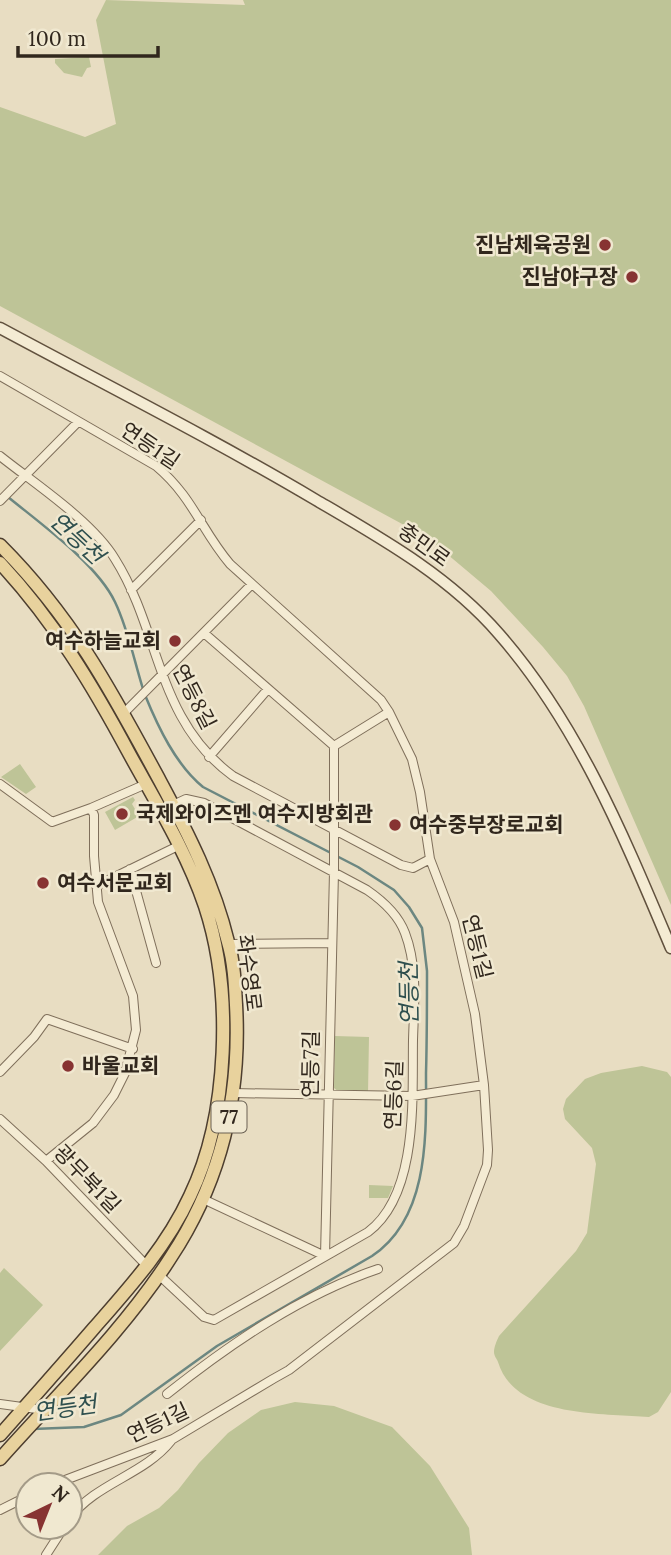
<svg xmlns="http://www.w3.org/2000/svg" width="671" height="1555" font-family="Lora,'Noto Sans KR',serif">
<rect width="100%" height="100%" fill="#e8ddc2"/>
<path fill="#bec497" d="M106,0L245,5L243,0H671V905L584,706L567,676L543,647L491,591L428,538L0,306V107L85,137L116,124L96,20Z
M89,57L91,67L87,68L82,77L64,73L55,63V59Z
M20,764L36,787L26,794L1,777Z
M133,797L135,800L132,804L139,816L115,830L105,812Z
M335,1036L369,1037L368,1093L339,1092L334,1088Z
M642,1066L667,1072L671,1077V1392L658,1412L649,1417C601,1413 515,1418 498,1362C497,1359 494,1356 494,1352C494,1347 497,1340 499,1336L576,1251L587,1233L596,1164L592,1148L565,1119L563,1109L566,1099L585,1079L601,1073Z
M369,1185L393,1186L388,1198H369Z
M4,1268L43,1305L0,1351V1273Z
M295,1402L334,1406L392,1427L430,1466L469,1528L472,1555H98L127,1526L159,1508L178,1490L199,1463L228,1433L261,1410Z"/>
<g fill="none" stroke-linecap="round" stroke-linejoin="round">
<path stroke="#6c8781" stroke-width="2.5" d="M8,497C41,524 97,564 115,602C128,629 134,660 143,689
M33,1429L84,1427L121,1415L217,1346L372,1256C430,1217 426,1134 426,1073C427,1039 427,1005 427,971L422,928L409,907L394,890L358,867L203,787C176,765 158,727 145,695"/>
<g stroke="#7f6f5b" stroke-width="10">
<path id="street" d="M0,376L156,466C193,497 201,530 230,564L381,700L389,712L412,759L420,792L430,859L454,922L475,1014L484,1085L488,1150L487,1165L464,1226L454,1243L289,1370L273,1379L173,1439L52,1485
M0,456C35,484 92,521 115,559C161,632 156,720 233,776L401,865L413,868L430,859
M0,501L78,422
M131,590L201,520
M204,633L334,746V872L325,1256
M124,713L252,584
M334,746L389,712
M209,757L268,689
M0,784L52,822L91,808L146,784
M130,869L156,963
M96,886L178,846
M229,944L332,943
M0,1072L34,1037L47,1019L133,1049
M233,1093L412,1096L484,1085
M0,1119L46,1161L147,1266
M46,1161L93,1123L114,1095L125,1073L136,1030L133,996L98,902L94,856V815L91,808
M203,1199L325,1256
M159,1275L204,1317L214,1320L368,1232C419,1194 412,1096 413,1040C414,1005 418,967 405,933C398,914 383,901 367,890L204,803L186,799L173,805
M167,1394C230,1344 301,1295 378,1269
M0,1404L44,1410
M0,1510L28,1496
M70,1518C96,1483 144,1475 171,1441
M46,1555L64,1527"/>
</g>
<g stroke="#61513e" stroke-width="13">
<path id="secondary" d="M0,328C106,385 213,439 316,500C381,538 449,576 499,634C578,724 625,839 671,948"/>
</g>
<g stroke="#4d3e2f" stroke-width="15">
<path id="primary" d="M0,545C73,618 112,692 160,781C188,833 214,884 228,942C234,962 235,984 236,1005C241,1095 221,1181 171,1257C126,1328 56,1396 0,1459
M0,563C54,621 93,686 130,755C157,804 187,853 205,906C233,991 229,1115 190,1196C167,1246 130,1287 94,1328C63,1364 31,1400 0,1435"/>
</g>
<use href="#street" stroke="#f4ebd3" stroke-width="8"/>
<use href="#secondary" stroke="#f4ebd3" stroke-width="10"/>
<use href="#primary" stroke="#e8d29d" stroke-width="12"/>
</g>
<g fill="#873332" stroke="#f0e8d0" stroke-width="2.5">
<circle cx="605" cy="245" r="7"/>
<circle cx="632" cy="277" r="7"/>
<circle cx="175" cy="641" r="7"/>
<circle cx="122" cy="814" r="7"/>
<circle cx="395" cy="825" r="7"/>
<circle cx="43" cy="883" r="7"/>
<circle cx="68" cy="1066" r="7"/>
</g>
<g text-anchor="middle" stroke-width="5" stroke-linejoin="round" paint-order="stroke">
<rect fill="#f0e8d0" stroke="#6a6153" stroke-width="2" x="211.5" y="1101.5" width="35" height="31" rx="5"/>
<g font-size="19" font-weight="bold" fill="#31271d">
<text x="229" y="1124">77</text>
</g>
<g font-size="21" font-weight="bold" fill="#31271d" stroke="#f0e8d0" text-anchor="start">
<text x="591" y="252" text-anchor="end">진남체육공원</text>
<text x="618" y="284" text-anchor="end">진남야구장</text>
<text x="161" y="648" text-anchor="end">여수하늘교회</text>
<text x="136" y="821">국제와이즈멘 여수지방회관</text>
<text x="409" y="832">여수중부장로교회</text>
<text x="57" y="890">여수서문교회</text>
<text x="82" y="1073">바울교회</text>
</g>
<g font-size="21" fill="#31271d" stroke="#f0e8d0">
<text transform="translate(150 446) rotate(34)" y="7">연등1길</text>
<text transform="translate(424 545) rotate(36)" y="7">충민로</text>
<text transform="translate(194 697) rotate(63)" y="7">연등8길</text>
<text transform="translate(477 947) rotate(76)" y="7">연등1길</text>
<text transform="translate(249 973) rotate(83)" y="7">좌수영로</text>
<text transform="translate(311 1064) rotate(-89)" y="7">연등7길</text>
<text transform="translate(394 1095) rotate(-88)" y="7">연등6길</text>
<text transform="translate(87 1179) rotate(46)" y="7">광무북1길</text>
<text transform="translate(158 1423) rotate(-25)" y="7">연등1길</text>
</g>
<g font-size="23" font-style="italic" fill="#2e4f4e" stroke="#f0e8d0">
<text transform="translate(77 538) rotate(43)" y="8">연등천</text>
<text transform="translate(409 994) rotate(-91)" y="8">연등천</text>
<text transform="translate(65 1408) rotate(-8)" y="8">연등천</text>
</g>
</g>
<g transform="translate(49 1506) rotate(43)"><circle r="33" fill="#f0e8d0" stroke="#a49b88" stroke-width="2"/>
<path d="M0-5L12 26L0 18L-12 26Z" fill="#873332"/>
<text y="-10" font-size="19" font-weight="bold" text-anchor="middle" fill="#31271d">N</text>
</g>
<path d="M18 46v10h140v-10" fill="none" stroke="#31271d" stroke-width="3.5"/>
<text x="28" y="46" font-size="21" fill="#31271d" stroke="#f0e8d0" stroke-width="5" paint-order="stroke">100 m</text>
</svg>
